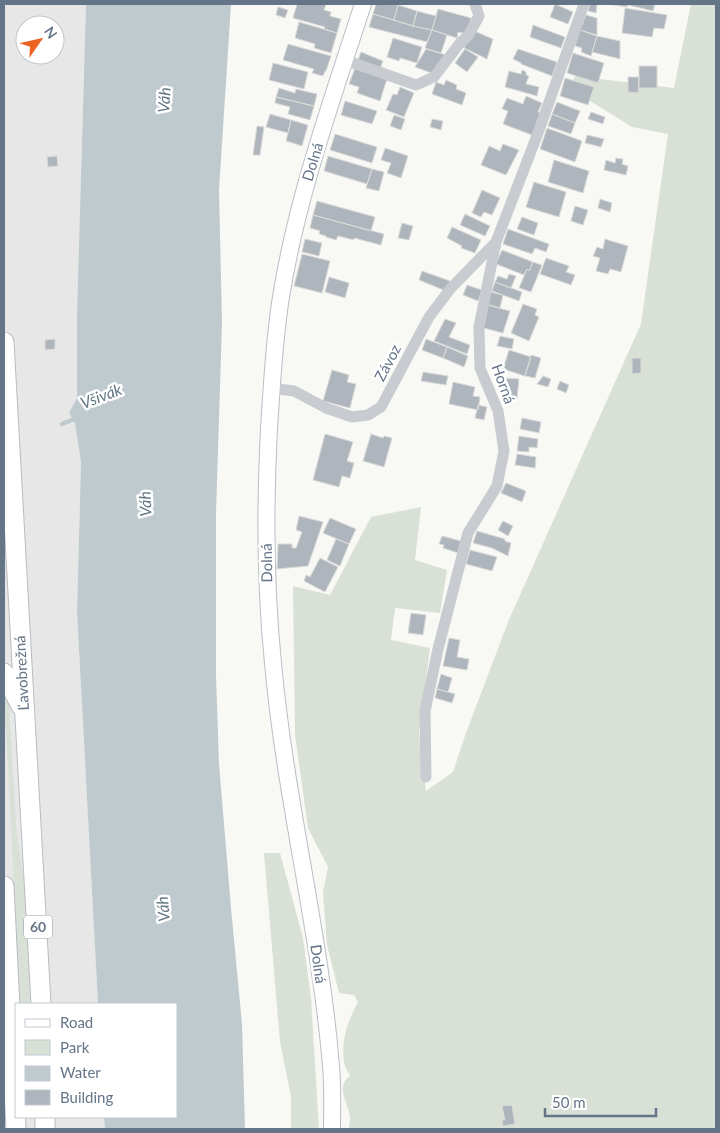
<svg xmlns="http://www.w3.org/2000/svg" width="720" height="1133" font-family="Lato,sans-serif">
<rect width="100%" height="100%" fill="#f8f8f5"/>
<path fill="#e6e7e6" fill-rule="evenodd" d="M4,4H86L77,313V398L69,413L75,423L81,462L77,612L98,1004H16V1117H104L105,1129H4ZM25,25H55V55H25Z"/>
<path fill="#d9e0d6" d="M691,4H716V1129H349C349,1125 350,1121 350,1117C348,1103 335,1086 350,1076C348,1071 344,1066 344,1061C341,1040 348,1020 358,1002L354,995L339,993L327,945L323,892L328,867L308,828L295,735L293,586L330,595L371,517L421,507L415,560L447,570L440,613L395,608L391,640L430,648L419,733L426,791L453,772L466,733L508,622L641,324L668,134L632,127L571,89L575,76L674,88Z
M8,686L16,827L27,902L32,1004H20L4,689Z
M264,853H280L303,938L311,998L319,1129H291V1097L280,1042Z"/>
<path fill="#bfcacf" d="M86,4H231L219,190L222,323L216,513V675L219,764L231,908L242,1024L245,1129H105L104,1117H176V1004H98L77,612L81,462L75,423L69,413L77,398V313Z"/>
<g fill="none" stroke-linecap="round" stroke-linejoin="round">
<path stroke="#bfcacf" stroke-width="4.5" d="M62,424L77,418"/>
</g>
<path fill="#aeb5bc" stroke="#dadad8" d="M297,4H326L324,10L331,12L330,16L341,19L337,33L324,29L325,27L293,18Z
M376,4L398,5L394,20L373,14Z
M555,4L573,12L568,24L550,17Z
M590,4H597L596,13L588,11Z
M608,4H655L653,11L628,5L627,7Z
M398,5L417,11L413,26L394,20Z
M278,7L288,10L285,18L276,15Z
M625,8L667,15L664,29L654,28L652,37L622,33Z
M438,9L471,18L467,34L458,32L457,38L432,30Z
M417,11L436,16L432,30L413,26Z
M373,14L413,26L432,30L427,42L369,27Z
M586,15L597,18V35L580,30Z
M299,22L337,33L331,53L314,48L315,44L295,38Z
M533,25L565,37L561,48L530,37Z
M432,30L447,35L441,53L425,48Z
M580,30L597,36L591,56L581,52L582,48L575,46Z
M474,31L493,39L487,59L464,48Z
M597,36L620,41V59L592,52Z
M393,38L422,47L417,63L400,58L399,61L387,57Z
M288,44L331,56L326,71H325L323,76L312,73L314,69L283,60Z
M426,49L446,55L434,74L415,67Z
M465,49L478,57L467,72L455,63Z
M518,49L557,62L552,76L521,64V63L513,59Z
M361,52L383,61L380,69L358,60Z
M573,53L604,63L598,83L567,73Z
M273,63L308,72L304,89L269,80Z
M639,66H657V88H639Z
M355,68L387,79L380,101L357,93L359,87L349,84Z
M522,70L526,72V75L529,76L526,84L539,87L537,96L505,87L509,71L521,74Z
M628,77H639L638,93L628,92Z
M565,78L594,87L588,105L560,96Z
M446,80L457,85L456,89L466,93L462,105L432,94L436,82L444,85Z
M400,87L414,93L404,117L386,110L393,94L397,95Z
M279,88L295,93L296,89L317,94L314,106L276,97Z
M526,96L542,103L538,112L541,113L532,135L503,124L508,111L502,109L507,98L523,104Z
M276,97L314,106L310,120L288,114L290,107L275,103Z
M345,101L377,111L372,124L341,115Z
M557,102L580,111L575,123L552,114Z
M591,112L605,117L603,124L588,119Z
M270,114L291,120L288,133L266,127Z
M552,114L575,123L571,134L548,126Z
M394,115L405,119L401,130L390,126Z
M432,119L443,121L441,130L430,127Z
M291,120L308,125L302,146L286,141Z
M257,126L264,127L260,155H253Z
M547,128L582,141L575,162L540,149Z
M335,134L377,147L372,163L330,150Z
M587,135L604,139L601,147L585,143Z
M503,144L519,150L506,175L481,165L489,146L500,151Z
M385,148L408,156L401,178L387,173L391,163L381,160Z
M57,156L58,166L48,167L47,157Z
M328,156L372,169L367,184L324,171Z
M616,158L623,159L622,164L628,166L626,175L604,170L606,160L615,163Z
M554,160L589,171L583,193L548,182Z
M372,169L384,172L379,191L366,188Z
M534,182L566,192L559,217L526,207Z
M482,190L500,198L492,215L484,212L481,217L472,213Z
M600,199L612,203L610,212L598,208Z
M317,201L375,217L371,231L313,215Z
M575,206L588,210L583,225L571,221Z
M465,214L490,226L485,236L460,225Z
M313,215L384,234L381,245L354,238V240L338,236L336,240L326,237V236L319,234L320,231L310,228Z
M522,217L538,223L534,235L517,229Z
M402,223L413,226L409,240L398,238Z
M452,227L481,240L475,253L461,248L462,246L447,238Z
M508,229L549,244L546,252L535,248L532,254L503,244Z
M305,239L322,243L319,256L302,252Z
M605,239L628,246L621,272L610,269L608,274L596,271L600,258L593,256L597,247L603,249Z
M502,250L533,262L529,271L527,269L524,275L496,264Z
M302,254L330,261L322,293L294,286Z
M546,258L569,266L566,272L575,275L571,285L540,274Z
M533,262L542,265L531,292L519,288L527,269L529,271Z
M422,271L450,281L446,291L419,280Z
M509,274L516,276L511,288L495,282L498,276L507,279Z
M329,277L349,283L345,298L325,292Z
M495,282L522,292L519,301L492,291Z
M467,285L482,290L478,301L463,295Z
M490,292L503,295L500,308L486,304Z
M523,304L537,309L535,315L539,317L529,341L511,333Z
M487,305L510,311L503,333L480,327Z
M445,319L456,323L449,337L470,345L467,354L434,341Z
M500,336L514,339L512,349L497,346Z
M55,339V349L45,350V340Z
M426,339L447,347L443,358L422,350Z
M447,347L468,356L464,367L443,358Z
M509,350L531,357L525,376L503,369Z
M531,355L541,358L535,378L525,376Z
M632,358H641V373L632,374Z
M332,370L349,375L347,382L356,384L350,408L323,401Z
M423,372L448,376L446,385L421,381Z
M543,376L551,379L548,387L537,384Z
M506,378L519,379L517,399L504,398Z
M560,381L569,385L566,393L557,389Z
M453,382L475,387L473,396L480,397L478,410L449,404Z
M478,405L487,407L484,420L475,418Z
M522,418L541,422L539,433L520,429Z
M325,434L353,442L347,461L354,463L350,478L342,476L339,487L313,480Z
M371,434L383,438L384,436L392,438L384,467L363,461Z
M519,436L538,439L537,448L529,447V452L517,451Z
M517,454L536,457L535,468L515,465Z
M506,483L526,491L522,502L501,493Z
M299,516L323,522L308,566L277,569L278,544H292V548H296L302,532L296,530Z
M330,518L356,529L349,544L323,533Z
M503,521L513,526L508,536L498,530Z
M477,531L505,539V541L511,543L508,556L492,548L473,543Z
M442,536L461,541L458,553L443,548L444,545L439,544Z
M336,539L349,544L340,566L327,560Z
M470,550L497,557L492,571L466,564Z
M320,558L338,567L325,592L304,581L306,575L310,577Z
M411,613L426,615L423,635L408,633Z
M449,638L460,640L457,657L469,659L467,670L443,666Z
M441,674L452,678L448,692L437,689Z
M437,689L455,694L452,703L435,698Z
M512,1105L515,1124L503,1126L502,1120H505L502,1106Z"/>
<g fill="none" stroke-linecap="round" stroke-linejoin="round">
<g stroke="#babec4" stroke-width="18">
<path id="secondary" d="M332,1129C332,1108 333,1087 331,1066C320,931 285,798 273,663C265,585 265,506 269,428C272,384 274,340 281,297C297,197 332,100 363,4"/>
</g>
<g stroke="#b9bcc1" stroke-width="21">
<path id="primary" d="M4,342L41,1004
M4,673L21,706
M4,886L16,1129
M45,1117V1129"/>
</g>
<path stroke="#c8cbcf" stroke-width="11" d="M345,60L416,85L434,77L460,43L468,36L479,16L475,4
M271,388L294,391L326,408L352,417L368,415L381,407L429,317L451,288L496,242
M426,777L425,711L438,649L468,533L497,486L504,451L498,411L480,368L479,327L496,242L538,133L584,4"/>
<use href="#secondary" stroke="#fff" stroke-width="16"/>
<use href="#primary" stroke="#fff" stroke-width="19"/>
</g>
<g text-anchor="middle" stroke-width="5" stroke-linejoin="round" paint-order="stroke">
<rect fill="#fff" stroke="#939eac" stroke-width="1" x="24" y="915.5" width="28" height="23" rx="4"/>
<g font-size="14" font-weight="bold" fill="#657588">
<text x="38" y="932">60</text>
</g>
<g font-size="15" fill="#657588" stroke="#fff">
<text transform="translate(313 162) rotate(-73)" y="5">Dolná</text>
<text transform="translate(388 363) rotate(-62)" y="5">Závoz</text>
<text transform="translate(503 384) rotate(70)" y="5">Horná</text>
<text transform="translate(267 563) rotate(-91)" y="5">Dolná</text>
<text transform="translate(22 673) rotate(-93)" y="5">Ľavobrežná</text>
<text transform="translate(318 964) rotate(82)" y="5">Dolná</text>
</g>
<g font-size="16" font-style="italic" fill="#617783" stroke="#fff">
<text transform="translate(164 100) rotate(-87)" y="6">Váh</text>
<text transform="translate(101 396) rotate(-21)" y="6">Všivák</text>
<text transform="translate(145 504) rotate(-92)" y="6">Váh</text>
<text transform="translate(163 909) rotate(-95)" y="6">Váh</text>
</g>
</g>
<rect width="720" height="1133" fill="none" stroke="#657588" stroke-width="10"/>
<rect x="15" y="1003" width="162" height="115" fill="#ffffff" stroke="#c1c8cf"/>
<rect x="25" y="1019" width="25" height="8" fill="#ffffff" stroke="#c1c8cf"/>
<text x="60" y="1028" font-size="15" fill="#657588">Road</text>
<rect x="25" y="1040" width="25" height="15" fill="#d9e0d6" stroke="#c1c8cf"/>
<text x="60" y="1053" font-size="15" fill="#657588">Park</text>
<rect x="25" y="1066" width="25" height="15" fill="#bfcacf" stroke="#c1c8cf"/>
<text x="60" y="1078" font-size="15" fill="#657588">Water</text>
<rect x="25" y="1090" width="25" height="15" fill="#aeb5bc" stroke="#c1c8cf"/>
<text x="60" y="1103" font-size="15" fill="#657588">Building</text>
<g transform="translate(40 40) rotate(56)"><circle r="24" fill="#ffffff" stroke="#c1c8cf"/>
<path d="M0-4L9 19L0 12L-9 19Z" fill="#ed6320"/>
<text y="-8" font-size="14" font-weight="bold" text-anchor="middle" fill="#657588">N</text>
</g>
<path d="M545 1108v8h111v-8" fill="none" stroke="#657588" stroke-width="2.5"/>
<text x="552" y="1108" font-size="15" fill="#657588" stroke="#ffffff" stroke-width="4" paint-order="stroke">50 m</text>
</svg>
